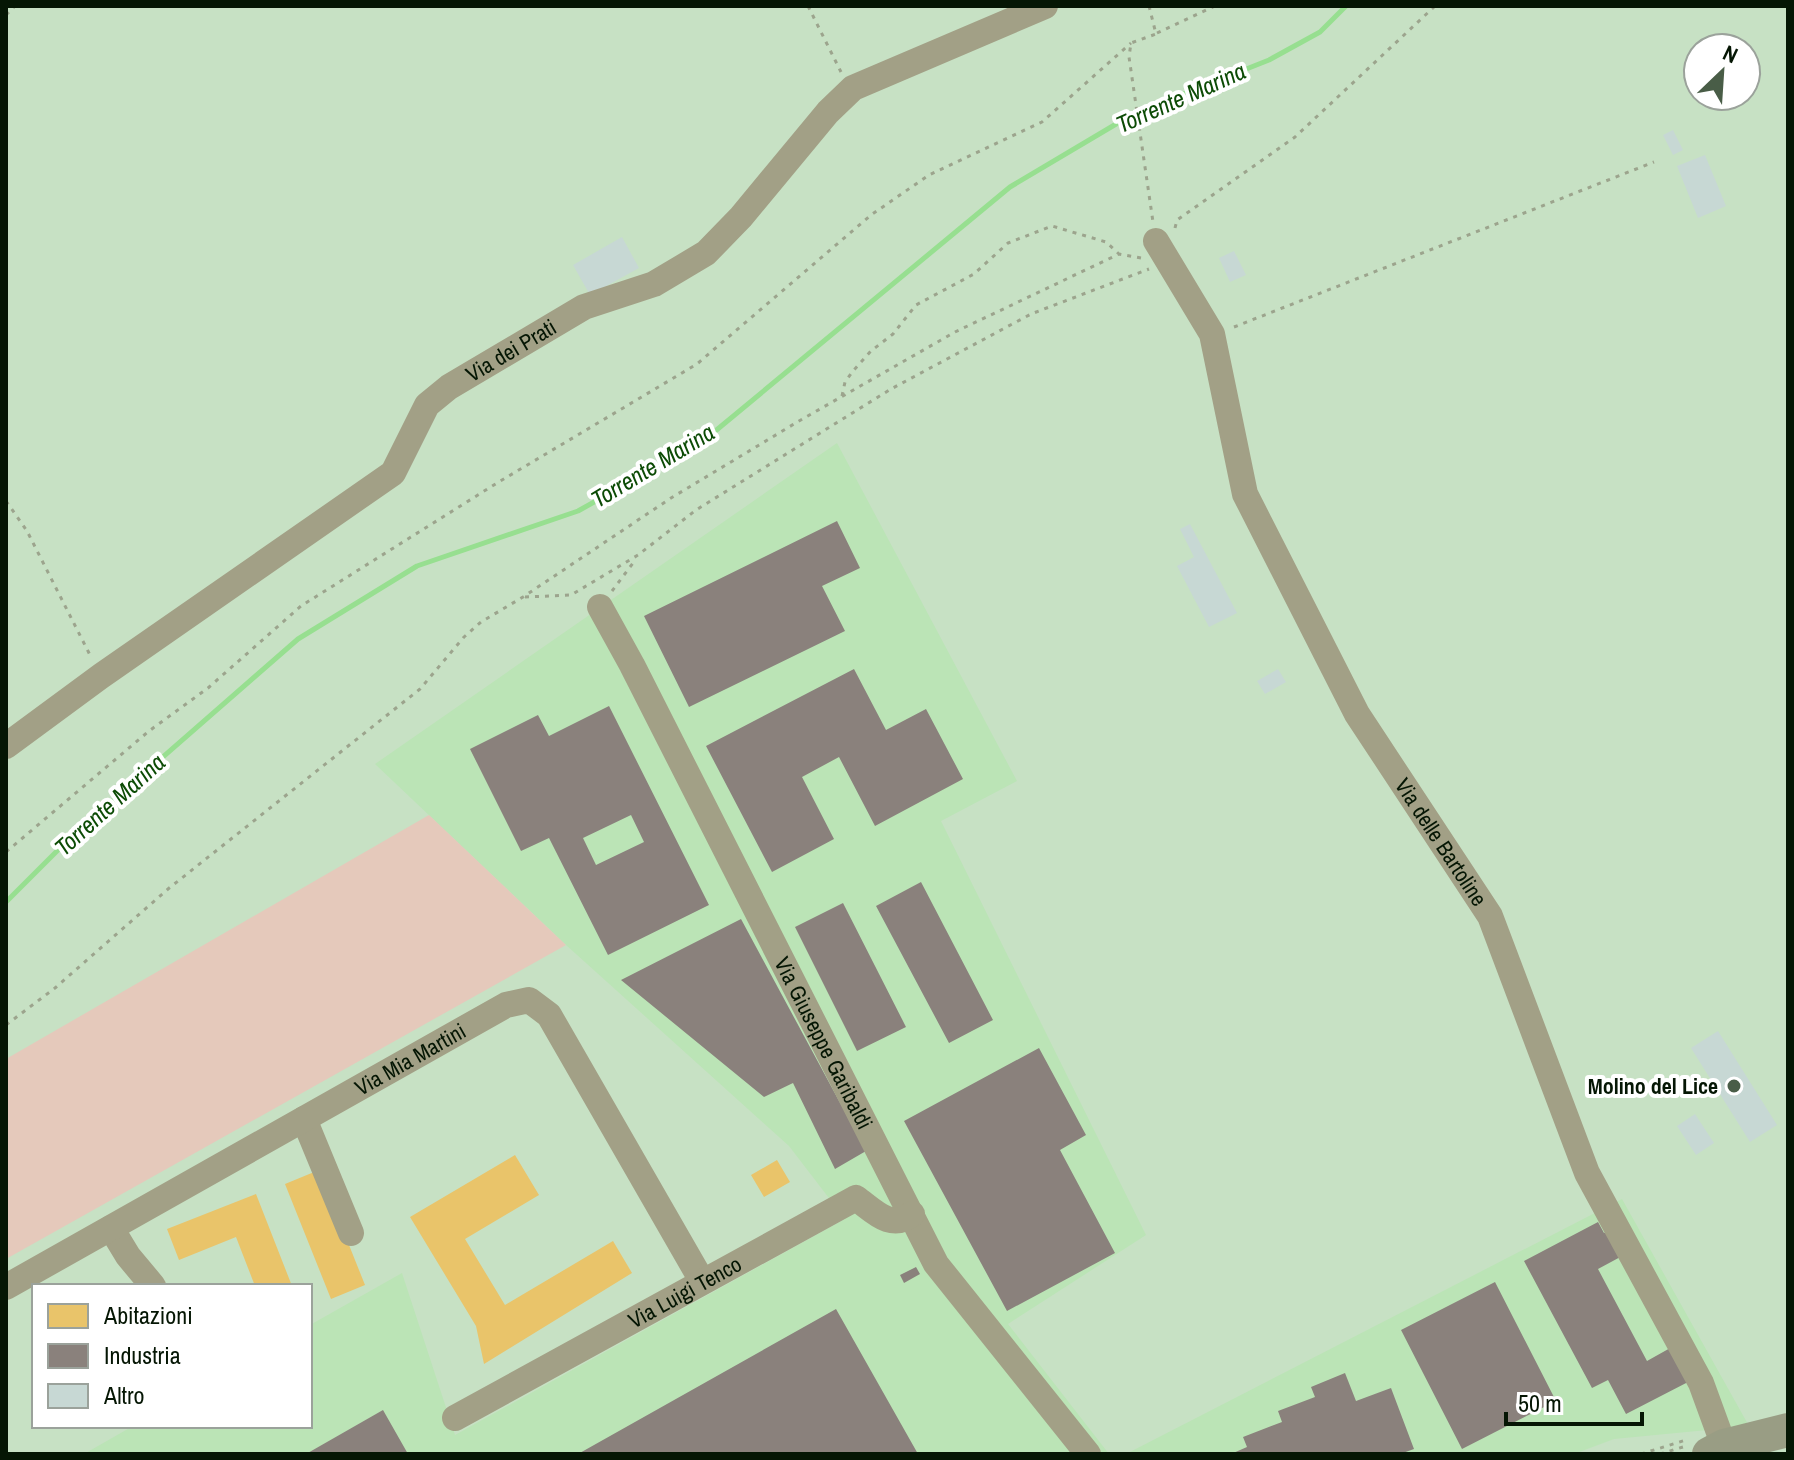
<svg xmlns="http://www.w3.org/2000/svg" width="1794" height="1460" font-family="'Archivo Narrow',sans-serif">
<rect width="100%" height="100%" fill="#c7e1c4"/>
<path fill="#bbe4b6" d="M837,443L1017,781L941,821L1146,1235L1008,1324L1109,1454H84L133,1426H310V1325L402,1273L455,1435L845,1219L789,1146L566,945L375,764Z
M1622,1199L1749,1426L1614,1439L1574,1454H1126Z"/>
<path fill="#e5c9bb" d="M429,815L566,945L6,1259V1059Z"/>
<path fill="#e9c46a" d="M515,1155L539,1195L465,1239L505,1305L613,1241L632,1273L484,1364L476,1326L410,1217Z
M777,1160L790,1182L764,1197L751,1175Z
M319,1170L365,1285L331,1299L285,1184Z
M256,1194L292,1286H255L236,1237L179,1260L167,1229Z"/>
<path fill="#8a817c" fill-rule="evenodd" d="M837,521L860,568L822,586L845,631L689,707L644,616Z
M854,669L886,730L926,709L963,779L875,826L839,757L802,777L834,839L772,872L706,746Z
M609,706L709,905L608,955L549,838L521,851L470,749L538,715L549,736ZM631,815L644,842L596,865L583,838Z
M921,882L993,1020L949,1043L876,906Z
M843,903L906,1027L857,1051L795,927Z
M741,919L866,1151L835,1169L793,1083L764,1097L621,980Z
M1039,1048L1086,1135L1060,1150L1115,1253L1007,1311L904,1121Z
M1598,1222L1604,1233L1611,1230L1624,1255L1598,1269L1647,1361L1672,1347L1690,1381L1626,1414L1608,1380L1592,1388L1524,1261Z
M916,1267L920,1274L904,1283L900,1275Z
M1495,1282L1556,1401L1462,1449L1401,1330Z
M836,1309L918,1454H578Z
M1345,1373L1356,1401L1391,1388L1414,1449L1400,1454H1231L1247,1447L1243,1437L1282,1422L1278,1411L1315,1397L1311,1387Z
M383,1410L408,1454H306Z"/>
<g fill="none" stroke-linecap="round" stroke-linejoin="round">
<path stroke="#97df90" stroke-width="5" d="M6,902L69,839L298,639L417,566L578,511L702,442L1010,187L1133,114L1269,60L1320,32L1346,6"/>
</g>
<path fill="#c7d8d4" d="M1673,130L1683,150L1673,155L1663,135Z
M1705,155L1726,206L1698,218L1677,166Z
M622,237L639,268L590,295L573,265Z
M1234,251L1246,275L1230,282L1219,258Z
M1190,524L1237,613L1209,627L1177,566L1194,557L1180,529Z
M1278,669L1286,682L1265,694L1257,681Z
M1718,1031L1777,1125L1750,1142L1691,1048Z
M1695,1114L1714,1143L1696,1155L1677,1126Z"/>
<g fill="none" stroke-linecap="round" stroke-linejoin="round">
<path stroke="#9ca48d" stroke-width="3" stroke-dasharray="4 6" stroke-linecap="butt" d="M808,6L841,72
M1149,6L1156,34L1131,43L1129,57L1153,222
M6,15L15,6
M1157,33L1215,6
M1175,228L1177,220L1295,137L1435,6
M1234,327L1654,162
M842,396L845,382L853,371L871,351L893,334L916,305L974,274L1008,243L1052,226L1106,242L1119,254
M6,501L27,531L90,655
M612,591L636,559
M525,597L571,595L638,555L696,510L891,389L1031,314L1149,269
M6,852L149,731L208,688L301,606L497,483L697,364L871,215L929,175L1042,122L1131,43
M6,1025L55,988L168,889L420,689L464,637L481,622L523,597L671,498L799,421L955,332L1119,254L1141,258
M1641,1454L1686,1440
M1660,1454L1683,1447"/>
<g stroke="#a2a086" stroke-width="26">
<path id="s1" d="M1156,241L1212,334L1245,494L1357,714L1490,916L1587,1173L1701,1383L1724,1446"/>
<path id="s2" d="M600,607L632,665L936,1264L1088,1454"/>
<path id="s3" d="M6,746L101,676L393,473L427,405L449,387L584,307L654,284L706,253L741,217L828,112L853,88L1045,6"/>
<path d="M304,1119L351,1233"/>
<path d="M111,1228L128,1256L153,1286"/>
<path id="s4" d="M6,1287L506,1005L529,1000L549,1015L702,1281"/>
<path id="s5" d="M455,1418L856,1198C874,1211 891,1231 912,1214"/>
</g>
<path stroke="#999d84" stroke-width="34" d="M1709,1454L1724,1446L1788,1430"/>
</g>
<circle fill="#495d47" stroke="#fff" stroke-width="3" cx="1734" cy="1086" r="8"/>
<g text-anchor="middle" stroke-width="8" stroke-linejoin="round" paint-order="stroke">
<g font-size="22" fill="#051604" stroke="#fff">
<text dy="8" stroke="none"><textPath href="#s3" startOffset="650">Via dei Prati</textPath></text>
<text dy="8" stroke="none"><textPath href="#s1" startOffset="672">Via delle Bartoline</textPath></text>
<text dy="8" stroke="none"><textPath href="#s2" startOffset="490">Via Giuseppe Garibaldi</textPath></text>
<text dy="8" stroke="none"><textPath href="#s4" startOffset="464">Via Mia Martini</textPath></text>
<text dy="8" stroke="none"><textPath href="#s5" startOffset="262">Via Luigi Tenco</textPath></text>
</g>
<g font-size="22" font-weight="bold" fill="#051604" stroke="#fff" text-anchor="end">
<text x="1718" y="1094">Molino del Lice</text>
</g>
<g font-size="24" font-style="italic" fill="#0c4b05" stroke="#fff">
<text transform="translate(1181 98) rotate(-24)" y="8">Torrente Marina</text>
<text transform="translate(653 466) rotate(-31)" y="8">Torrente Marina</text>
<text transform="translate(110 805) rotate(-42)" y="8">Torrente Marina</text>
</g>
</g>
<rect width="1794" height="1460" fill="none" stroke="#051604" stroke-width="16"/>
<rect x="32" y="1284" width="280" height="144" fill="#ffffff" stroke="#9ba29b" stroke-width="2"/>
<rect x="48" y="1304" width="40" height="24" fill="#e9c46a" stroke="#9ba29b" stroke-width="2"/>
<text x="104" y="1324" font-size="24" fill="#051604">Abitazioni</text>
<rect x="48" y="1344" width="40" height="24" fill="#8a817c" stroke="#9ba29b" stroke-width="2"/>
<text x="104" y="1364" font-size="24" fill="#051604">Industria</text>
<rect x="48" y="1384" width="40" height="24" fill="#c7d8d4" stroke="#9ba29b" stroke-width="2"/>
<text x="104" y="1404" font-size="24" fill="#051604">Altro</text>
<g transform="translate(1722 72) rotate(25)"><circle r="38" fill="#ffffff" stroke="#9ba29b" stroke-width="2"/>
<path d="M0-6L14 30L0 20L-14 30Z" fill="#495d47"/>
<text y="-12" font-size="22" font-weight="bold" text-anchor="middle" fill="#051604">N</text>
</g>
<path d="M1506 1412v12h136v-12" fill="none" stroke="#051604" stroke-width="4"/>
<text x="1518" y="1412" font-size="24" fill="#051604" stroke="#ffffff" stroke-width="6" paint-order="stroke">50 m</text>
</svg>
